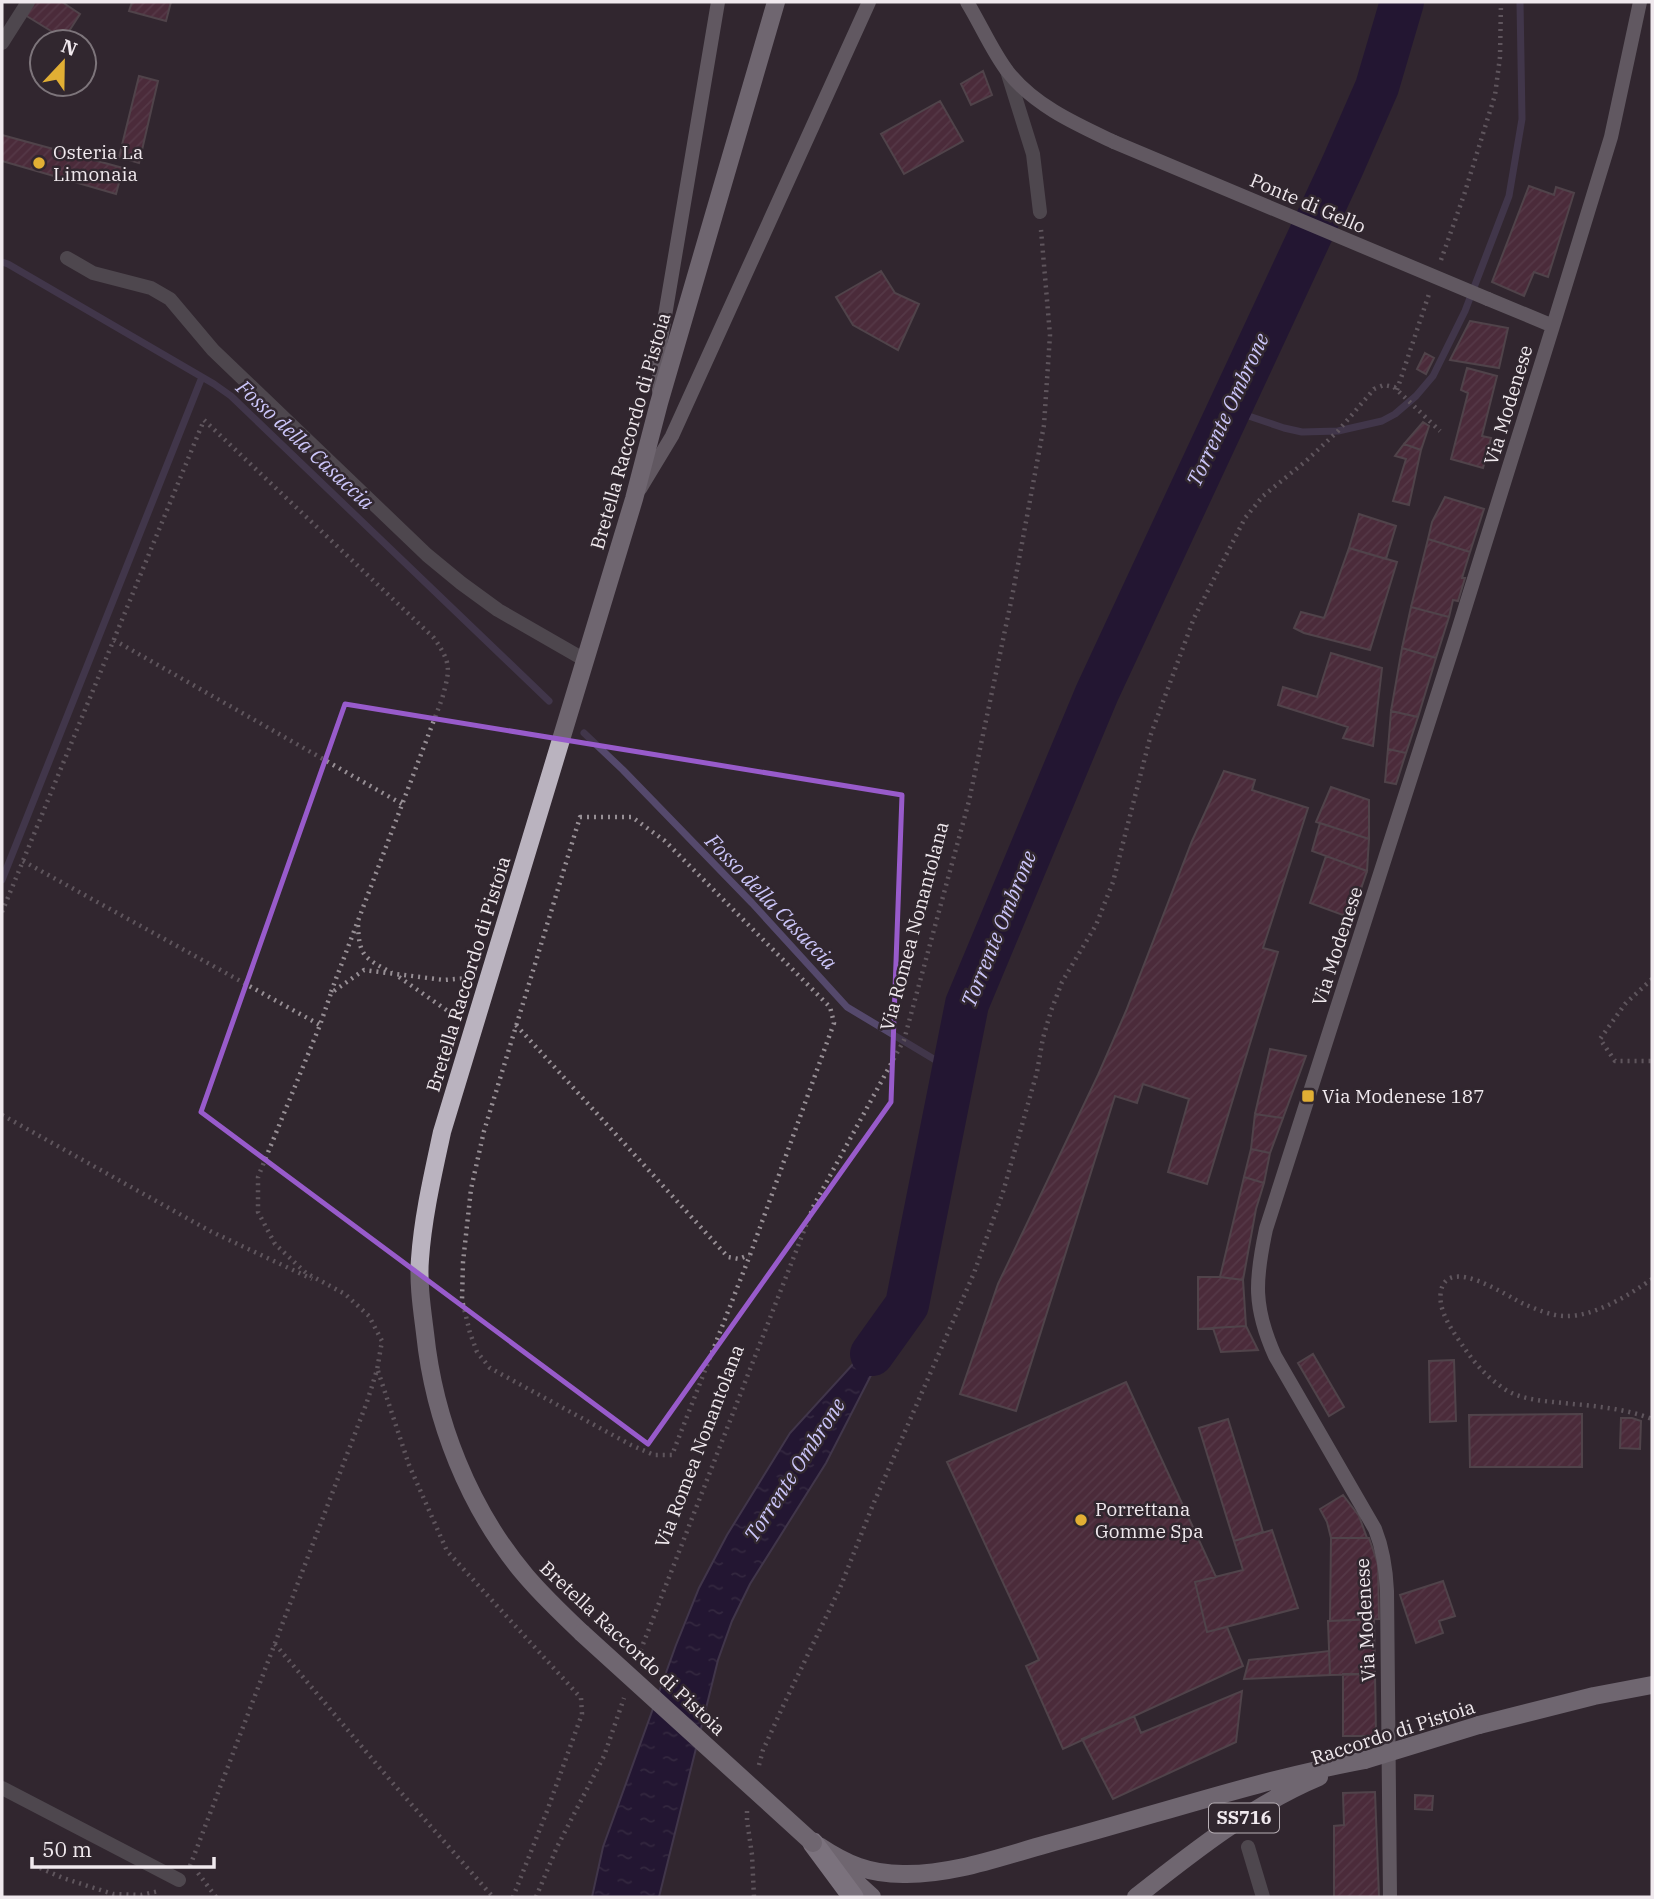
<svg xmlns="http://www.w3.org/2000/svg" width="1654" height="1899" font-family="'IBM Plex Serif',serif">
<defs>
<pattern id="water-ripples" width="26" height="14" patternUnits="userSpaceOnUse" patternTransform="scale(1.75)"><rect width="26" height="14" fill="#130435"/><path d="M2 4q2-2 4 0t4 0M15 11q2-2 4 0t4 0" fill="none" stroke="#362953"/></pattern>
<pattern id="building-hatch" width="6" height="6" patternUnits="userSpaceOnUse" patternTransform="scale(1.75)"><rect width="6" height="6" fill="#6b3148"/><path d="M-1 1l2-2M0 6l6-6M5 7l2-2" fill="none" stroke="#804f63"/></pattern>
</defs>
<rect width="100%" height="100%" fill="#31272f"/>
<path fill="url(#water-ripples)" stroke="#55496c" stroke-width="2" d="M907,1305L826,1463L750,1584L732,1621L718,1660L659,1897H592L603,1847L676,1645L699,1588L727,1535L790,1433Z"/>
<g fill="none" stroke-linecap="round" stroke-linejoin="round">
<path stroke="#55496c" stroke-width="7" d="M2,262L8,264L214,384L231,396L549,701
M1228,409L1284,428L1302,432L1338,431L1382,421L1395,414L1416,396L1433,376L1465,311L1509,196L1522,119L1520,2
M584,733L623,770L752,903L847,1007L952,1070
M2,880L202,377"/>
<path stroke="#130435" stroke-width="44" d="M872,1354L907,1305L967,1004L1097,693L1342,167L1377,87L1402,2"/>
</g>
<path fill="url(#building-hatch)" stroke="#75666b" stroke-width="2" d="M33,2H62L80,14L64,39L25,15Z
M132,2H171L166,21L129,11Z
M983,71L992,95L971,105L961,84Z
M139,76L158,81L139,163L119,157Z
M940,101L963,141L904,174L881,134Z
M2,135L123,168L116,194L2,161Z
M1529,186L1554,195L1556,187L1574,193L1548,277L1534,272L1524,296L1492,282Z
M881,271L895,293L919,304L898,350L853,325L836,297Z
M1470,321L1508,328L1499,368L1450,360Z
M1425,353L1434,358L1426,374L1417,369Z
M1467,368L1497,376L1482,436L1491,438L1483,468L1451,459L1468,393L1461,390Z
M1423,422L1429,426L1421,450L1404,444Z
M1404,444L1421,450L1409,505L1393,501L1406,459L1395,456Z
M1445,497L1484,509L1470,552L1428,539L1432,522Z
M1359,514L1396,526L1386,559L1349,548Z
M1428,539L1470,552L1462,578H1465L1458,601L1453,600L1449,617L1411,607Z
M1349,548L1397,562L1370,650L1304,633L1294,628L1301,612L1324,618Z
M1411,607L1449,617L1436,658L1402,648Z
M1402,648L1436,658L1418,717L1391,711Z
M1331,653L1382,668L1373,746L1343,738L1348,727L1278,705L1283,687L1317,697Z
M1391,711L1418,717L1406,753L1388,749Z
M1388,749L1406,753L1396,784L1385,782Z
M1224,771L1255,780L1252,790L1308,808L1263,948L1278,952L1207,1184L1168,1172L1189,1099L1143,1084L1137,1103L1115,1096L1016,1411L960,1394L998,1284L1098,1075L1126,1011L1192,841Z
M1331,787L1369,800V839L1316,822Z
M1320,823L1369,839L1367,871L1312,851Z
M1326,856L1367,871L1351,918L1310,903Z
M1270,1049L1306,1056L1283,1118L1255,1114Z
M1255,1114L1283,1118L1270,1153L1251,1149Z
M1251,1149L1270,1153L1264,1183L1244,1177Z
M1244,1177L1264,1183L1256,1209L1243,1280L1220,1277Z
M1198,1277H1220L1243,1280L1246,1326L1198,1329Z
M1246,1326L1258,1350L1221,1352L1213,1328Z
M1313,1354L1344,1407L1329,1416L1298,1363Z
M1454,1360L1456,1421L1430,1422L1429,1361Z
M1126,1382L1216,1577L1195,1582L1207,1632L1227,1627L1243,1666L1063,1749L1026,1666L1039,1660L947,1462Z
M1582,1414V1467H1470L1469,1415Z
M1621,1418H1632L1641,1421L1640,1449L1620,1448Z
M1228,1419L1263,1532L1234,1541L1199,1428Z
M1343,1495L1359,1516L1367,1538H1331L1327,1522L1320,1509Z
M1272,1530L1298,1608L1207,1632L1195,1582L1243,1570L1234,1541Z
M1331,1538H1369L1378,1564L1379,1619L1330,1621Z
M1443,1581L1455,1616L1439,1621L1443,1633L1416,1643L1400,1595Z
M1374,1619L1375,1674L1330,1675L1328,1621Z
M1329,1651L1330,1675L1244,1679L1249,1660Z
M1343,1674H1375L1376,1736H1343Z
M1242,1691L1236,1742L1113,1799L1082,1739L1134,1716L1141,1733Z
M1375,1792L1379,1897H1334V1826L1344,1825L1343,1793Z
M1415,1795L1433,1796L1432,1810L1415,1809Z"/>
<g fill="none" stroke-linecap="round" stroke-linejoin="round">
<path stroke="#978f95" stroke-width="4.5" stroke-dasharray="2 5" stroke-linecap="butt" d="M1441,260L1464,195L1495,95L1500,57L1501,2
M1397,390L1429,294
M114,640L402,804
M580,817H632L665,841L830,1007L834,1023L750,1255L672,1455H654L631,1445L490,1368L477,1352L470,1333L462,1300L463,1262L471,1189L484,1131Z
M23,861L320,1025
M2,912L204,420L434,638C452,664 450,669 442,699L331,992
M358,925C359,957 365,958 392,973
M399,977L455,1016
M1652,979L1625,1004L1600,1039L1615,1061H1652
M516,1025L728,1257L739,1259L749,1255
M2,1115L210,1231L312,1279
M1652,1279C1629,1295 1594,1317 1565,1316C1551,1316 1536,1309 1524,1304C1508,1297 1448,1255 1441,1291C1437,1311 1454,1333 1465,1349C1476,1365 1489,1379 1506,1390C1523,1400 1544,1401 1563,1403C1593,1406 1624,1408 1652,1419
M378,1371L409,1465L447,1551L581,1698L582,1714L547,1811L513,1897
M275,1644L390,1780L493,1897
M638,1657L814,1205L904,1040L969,801L1012,597L1044,425L1050,335L1041,230
M759,1765L763,1750L784,1704L840,1588L872,1507L974,1273L1003,1192L1037,1072L1043,1038L1051,1011L1062,982L1096,925L1113,882L1151,734L1194,618L1245,518L1263,496L1306,461L1338,431L1374,389L1384,385L1394,387L1440,431
M747,1811V1820L752,1855L754,1897
M190,1866L367,1402L377,1370L382,1341L369,1316L345,1294L306,1273L275,1244L258,1212V1177L320,1025L331,993L364,970L444,980L468,978
M40,1868L63,1878L113,1894L141,1895L159,1891
M198,1873L216,1897
M536,1897L557,1847L604,1756L624,1698"/>
<path stroke="#726f74" stroke-width="14" d="M2,43L28,2
M1007,71L1033,154L1040,212
M67,258L93,273L151,288L170,299L213,350L427,555L461,583L498,610L585,660
M2,1788L179,1880
M1248,1847L1263,1897"/>
<path stroke="#9b969e" stroke-width="14" d="M967,2C980,23 993,53 1008,72C1035,106 1076,124 1114,142
M1488,299L1553,326
M659,391V351L718,2
M640,489L672,436L869,2
M1390,1897L1387,1591C1386,1569 1383,1549 1375,1529L1275,1356C1253,1307 1255,1280 1266,1229L1455,640L1553,326L1611,137L1640,2"/>
<path stroke="#bab3bf" stroke-width="18" d="M582,1633C563,1615 543,1596 526,1576C469,1509 434,1420 425,1333C422,1309 418,1283 420,1259C423,1216 433,1174 442,1132L634,499L659,403L776,2
M1479,1725L1594,1696L1652,1685
M819,1846C846,1864 869,1874 903,1874C952,1875 1000,1857 1047,1844C1153,1816 1257,1780 1365,1760
M838,1866L872,1897
M1136,1897C1193,1852 1252,1805 1319,1777"/>
<path stroke="#d6cfdc" stroke-width="21" d="M813,1843L853,1897"/>
<path stroke="#9b969e" stroke-width="14" d="M1114,142L1488,299"/>
<path stroke="#bab3bf" stroke-width="18" d="M582,1633L813,1843
M1365,1760L1479,1725"/>
</g>
<path d="M0 0H1654V1899H0ZM345,704L902,795L891,1102L648,1444L201,1112Z" fill="#31272f" fill-opacity=".55" fill-rule="evenodd"/>
<path fill="none" stroke="#985bcb" stroke-width="5" stroke-linejoin="round" d="M345,704L902,795L891,1102L648,1444L201,1112Z"/>
<g fill="#e1af34" stroke="#31272f" stroke-width="2.5">
<circle cx="39" cy="163" r="7"/>
<rect x="1301" y="1089" width="14" height="14" rx="3.5"/>
<circle cx="1081" cy="1520" r="7"/>
</g>
<g text-anchor="middle" stroke-width="5" stroke-linejoin="round" paint-order="stroke">
<rect fill="#31272f" stroke="#b7afb5" stroke-width="2" x="1209" y="1803.5" width="70" height="29" rx="5"/>
<g font-size="18" font-weight="bold" fill="#f0e9ee">
<text x="1244" y="1824">SS716</text>
</g>
<g font-size="19" fill="#f0e9ee" stroke="#31272f" text-anchor="start">
<text x="53" y="159">Osteria La<tspan x="53" dy="22">Limonaia</tspan></text>
<text x="1322" y="1103">Via Modenese 187</text>
<text x="1095" y="1516">Porrettana<tspan x="1095" dy="22">Gomme Spa</tspan></text>
</g>
<g font-size="19" fill="#f0e9ee" stroke="#31272f">
<text transform="translate(1308 203) rotate(23)" y="7">Ponte di Gello</text>
<text transform="translate(1508 405) rotate(-73)" y="7">Via Modenese</text>
<text transform="translate(630 431) rotate(-74)" y="7">Bretella Raccordo di Pistoia</text>
<text transform="translate(914 926) rotate(-75)" y="7">Via Romea Nonantolana</text>
<text transform="translate(1337 946) rotate(-72)" y="7">Via Modenese</text>
<text transform="translate(468 974) rotate(-73)" y="7">Bretella Raccordo di Pistoia</text>
<text transform="translate(699 1446) rotate(-69)" y="7">Via Romea Nonantolana</text>
<text transform="translate(1365 1620) rotate(-93)" y="7">Via Modenese</text>
<text transform="translate(633 1648) rotate(43)" y="7">Bretella Raccordo di Pistoia</text>
<text transform="translate(1393 1732) rotate(-18)" y="7">Raccordo di Pistoia</text>
</g>
<g font-size="21" font-style="italic" fill="#cbc5f9" stroke="#31272f">
<text transform="translate(1228 410) rotate(-65)" y="7">Torrente Ombrone</text>
<text transform="translate(305 445) rotate(43)" y="7">Fosso della Casaccia</text>
<text transform="translate(771 902) rotate(46)" y="7">Fosso della Casaccia</text>
<text transform="translate(999 929) rotate(-68)" y="7">Torrente Ombrone</text>
<text transform="translate(795 1470) rotate(-57)" y="7">Torrente Ombrone</text>
</g>
</g>
<rect width="1654" height="1899" fill="none" stroke="#f0e9ee" stroke-width="7"/>
<g transform="translate(63 63) rotate(22)"><circle r="33" fill="#31272f" stroke="#7d757b" stroke-width="2"/>
<path d="M0-5L12 26L0 18L-12 26Z" fill="#e1af34"/>
<text y="-10" font-size="19" font-weight="bold" text-anchor="middle" fill="#f0e9ee">N</text>
</g>
<path d="M32 1857v10h182v-10" fill="none" stroke="#f0e9ee" stroke-width="3.5"/>
<text x="42" y="1857" font-size="21" fill="#f0e9ee" stroke="#31272f" stroke-width="5" paint-order="stroke">50 m</text>
</svg>
